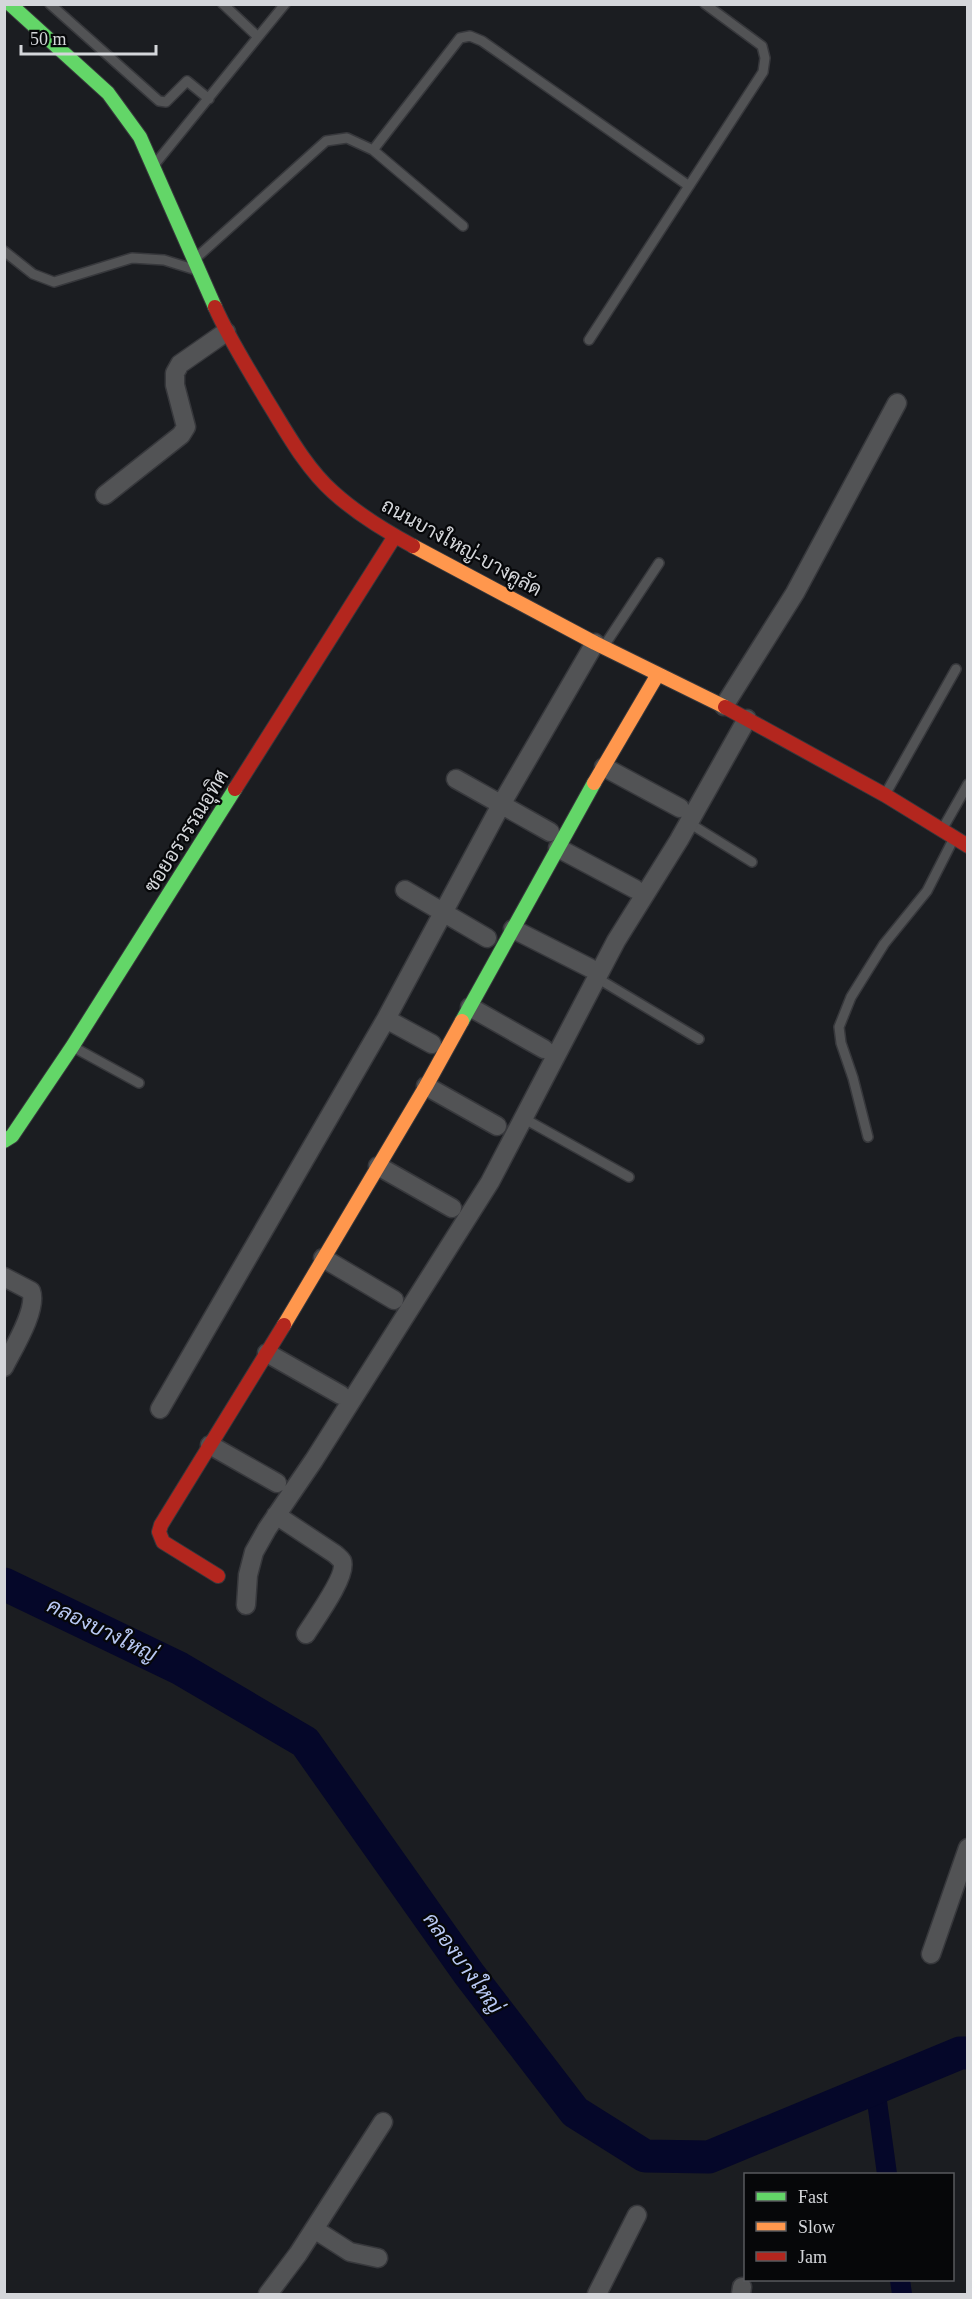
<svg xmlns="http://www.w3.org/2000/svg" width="972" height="2299" font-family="'Times New Roman',Sarabun,serif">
<rect width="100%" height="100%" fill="#1b1d21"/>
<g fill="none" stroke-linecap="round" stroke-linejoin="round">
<path stroke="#050729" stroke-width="20" d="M875,2087L887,2174
M900,2280L902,2294"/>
<path stroke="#050729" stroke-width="33" d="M4,1584L179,1668L305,1742L469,1974L575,2112L645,2156L709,2157L960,2053H968"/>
<g stroke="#37383c" stroke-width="12">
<path id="lane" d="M50,4L159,101L166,102L187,81L209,99
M258,37L285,4
M373,150L460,38L470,36L482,41L689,186
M155,164L258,37L223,4
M4,251L33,274L54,282L132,258L164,260L193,269
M196,258L326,141L347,138L373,150L463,226
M589,340L763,72L765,58L762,46L705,4
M604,646L659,563
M886,793L956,669
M689,823L752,862
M943,828L968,784
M597,978L699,1039
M75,1048L139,1083
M523,1118L629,1177
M868,1137L853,1078L841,1043L839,1027L851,997L884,944L927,891L954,838"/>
</g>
<g stroke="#37383c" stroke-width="21">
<path id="street" d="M105,495L181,435L186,427L175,385V373L180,364L226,332
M724,706L795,593L897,403
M604,767L680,808
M456,779L550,832
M558,848L635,889
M405,890L487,938
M513,929L590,968
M470,1007L544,1049
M386,1019L432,1044
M426,1086L497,1126
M378,1166L452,1208
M323,1258L394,1300
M4,1277L31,1291C38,1309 13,1349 4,1367
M267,1353L341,1395
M160,1409L386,1019L502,803L595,643
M210,1445L277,1483
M276,1515L335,1554C337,1556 340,1558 342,1561C348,1575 314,1621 306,1634
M246,1605L248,1575L254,1552L267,1529L314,1460L490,1182L616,941L679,840L747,719
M931,1954L968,1848
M314,2229L350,2252L378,2258
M268,2294L298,2254L383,2122
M597,2294L637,2215
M741,2294L742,2287"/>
</g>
<g stroke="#37383c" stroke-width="16">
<path id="fast" d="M10,4L108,93L140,137L215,307
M462,1021L594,783
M4,1141L12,1136L72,1047L235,789"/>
</g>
<g stroke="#37383c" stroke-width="16">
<path id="slow" d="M413,546L595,643L725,707
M594,783L658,674
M284,1325L426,1086L462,1021"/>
</g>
<g stroke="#37383c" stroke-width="16">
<path id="jam" d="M215,307C229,339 248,368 266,399C286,431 305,467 333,492C355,512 387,532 413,546
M725,707L885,795L968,846
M235,789L395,536
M218,1576L163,1542L159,1532L161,1525L284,1325"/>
</g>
<use href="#lane" stroke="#525355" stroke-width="9"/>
<use href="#street" stroke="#525355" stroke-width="18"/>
<use href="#fast" stroke="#63d668" stroke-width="14"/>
<use href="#slow" stroke="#ff974d" stroke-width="14"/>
<use href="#jam" stroke="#b3261e" stroke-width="14"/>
</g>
<g text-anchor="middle" stroke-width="4.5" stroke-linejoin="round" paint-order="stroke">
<g font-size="20" fill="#d4d6da" stroke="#060709">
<text transform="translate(462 547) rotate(29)" y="7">ถนนบางใหญ่-บางคูลัด</text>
<text transform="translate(186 831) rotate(-58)" y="7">ซอยอรวรรณอุทิศ</text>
</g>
<g font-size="21" font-style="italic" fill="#b9c9f4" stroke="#060709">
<text transform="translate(102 1630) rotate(26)" y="7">คลองบางใหญ่</text>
<text transform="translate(463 1963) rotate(54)" y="7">คลองบางใหญ่</text>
</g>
</g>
<rect width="972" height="2299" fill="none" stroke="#d4d6da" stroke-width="12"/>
<rect x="744" y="2173" width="210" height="108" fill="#060709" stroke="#585a5d" stroke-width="1.5"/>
<rect x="756" y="2192" width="30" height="9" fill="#63d668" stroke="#585a5d" stroke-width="1.5"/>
<text x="798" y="2203" font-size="18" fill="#d4d6da">Fast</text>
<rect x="756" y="2222" width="30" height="9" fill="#ff974d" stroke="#585a5d" stroke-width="1.5"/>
<text x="798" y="2233" font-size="18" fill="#d4d6da">Slow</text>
<rect x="756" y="2252" width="30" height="9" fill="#b3261e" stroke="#585a5d" stroke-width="1.5"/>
<text x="798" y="2263" font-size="18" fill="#d4d6da">Jam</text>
<path d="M21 45v9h135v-9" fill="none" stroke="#d4d6da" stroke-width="3"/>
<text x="30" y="45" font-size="18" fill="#d4d6da" stroke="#060709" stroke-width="4.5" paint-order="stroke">50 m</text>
</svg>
